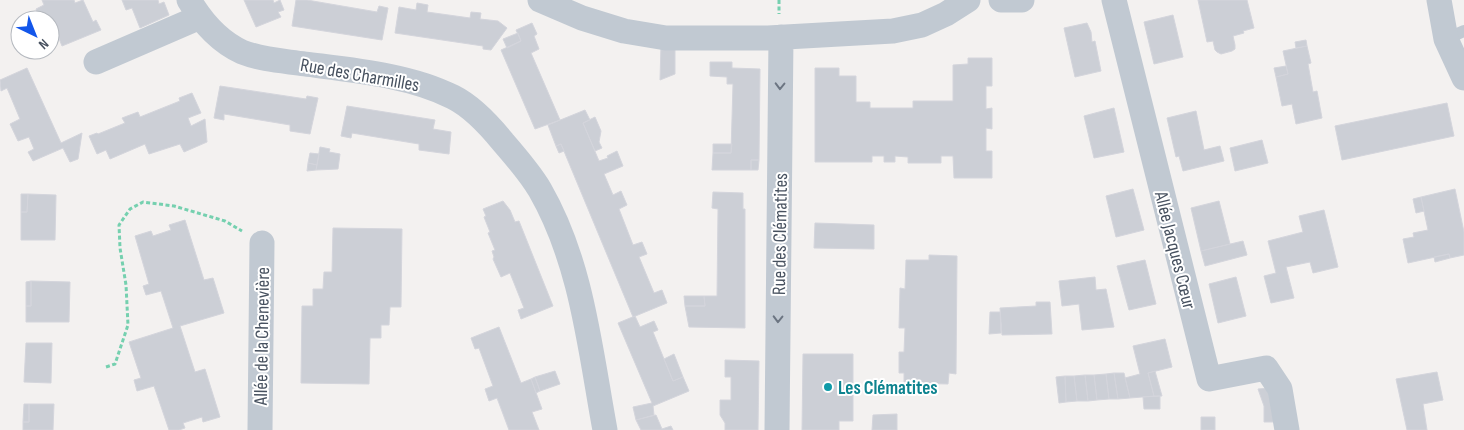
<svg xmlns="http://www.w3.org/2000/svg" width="1464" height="430" font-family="'Sofia Sans Condensed',sans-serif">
<rect width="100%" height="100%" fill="#f3f1f0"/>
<path fill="#cccfd6" stroke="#d4d5dc" d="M42,0H74L75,3L83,0L93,22L96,20L101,30L62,46L52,21L50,22V20H40L36,9L44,5Z
M122,0H158L159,4L164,2L169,15L140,28L132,8L126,10Z
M244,0H273L274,3L280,0L284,10L278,12L281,17L256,27Z
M296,0H307L377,12L379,6L388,8L382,40L292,26Z
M1198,0H1247L1254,28L1243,31L1244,33L1233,36L1235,45V49L1232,51L1221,54L1217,52L1215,50L1213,41L1207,42Z
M417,3L428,5L427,12L470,18L471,12L481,13L480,19L498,21L507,28L491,50L483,49V46L395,33L399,7L416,10Z
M1173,15L1183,57L1154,64L1144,22Z
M532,23L537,34L534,36L539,49L531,53L560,120L535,129L501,50L521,41L516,30Z
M1087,23L1091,32L1092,42L1095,41L1101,71L1075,77L1064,28Z
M518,33L521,41L507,48L503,39Z
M1306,40L1307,46L1296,48L1295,42Z
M661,45L675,47V74L660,80Z
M1307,46L1311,63L1308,64L1313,92L1317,91L1322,118L1296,124L1292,104L1282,106L1276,77L1288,74L1283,51Z
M968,58H992V86H986V109L992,108V129L986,128V151H992V178H954L953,156H941V163H908V157L895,156V162H884V156H872V162H815V68H839V76H856V102H870V108H913V101H953V65L968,64Z
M710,62H732V68L760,69L759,160H751V170H712L713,153H731L733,84H727V77L710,76Z
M1286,66L1288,74L1276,77L1274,68Z
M27,68L61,143L82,133L78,159L70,162L63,148L33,161L28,152L34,149L29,137L18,141L10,124L20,119L7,88L1,91L0,80Z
M220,86L306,99L307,96L318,98L310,134L290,131V125L224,114V120L214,118Z
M192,93L201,113L188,118L191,126L205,119L207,142L184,152L180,144L149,154L145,144L110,159L106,150L97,154L89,136L97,133L98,134L125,123L122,118L138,112L140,117L180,101L179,98Z
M1447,103L1454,136L1342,160L1335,126Z
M347,106L435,120L433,129L451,132L449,154L419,150V144L352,133L351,138L341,136Z
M1114,108L1124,152L1094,158L1084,116Z
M585,110L590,120L583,123L599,161L608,158L607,156L617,151L623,166L604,174L613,195L621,191L627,205L619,209L633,245L642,242L647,254L639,257L654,293L662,290L667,303L633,317L561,144L556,146L548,125Z
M1196,111L1204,150L1220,146L1224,161L1183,171L1179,156L1176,157L1167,118Z
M595,117L601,131L599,142L602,148L595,151L583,123Z
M1262,140L1268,163L1235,171L1230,148Z
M561,144L564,151L559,153L556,146Z
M713,144H732L731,153H713Z
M320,147L330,149L329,152L340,154L338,169L316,170Z
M310,153L319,154L317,165L308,163Z
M751,160H759L758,170H751Z
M308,163L317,165L316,170L307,171Z
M1133,189L1144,230L1116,237L1106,196Z
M1455,189L1464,232V255L1450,258L1449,254L1408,263L1403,239L1414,237L1413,233L1428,230L1421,197Z
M713,192L743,193V209H745V328L689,327L685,306H705L704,296H717L718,209L712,208Z
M21,194H28L27,212H21Z
M28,194L56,195L55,240H21V212H27Z
M1421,197L1424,211L1416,213L1413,199Z
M503,201L510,210L515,222L519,221L553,306L521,319L518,310L524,308L510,273L501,277L493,259L494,257L492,251L495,250L488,233L490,232L484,217L486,216L483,209Z
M1219,201L1230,244L1201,251L1191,208Z
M1324,210L1338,267L1313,273L1310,262L1286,267L1294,298L1271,303L1264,276L1276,273L1268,241L1303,232L1299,216Z
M185,220L204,280L213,278L224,313L180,326L195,372L205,369L220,417L203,422L202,417L183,423L185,428L179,430H169L154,386L137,391L134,380L141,378L129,342L173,328L161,291L146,295L143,286L149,284L135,236L151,231L153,236L171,230L169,225Z
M815,223L874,225V249L814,248Z
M333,228L402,229L401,307H390L389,325H381V338H370L369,384L301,383L302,306H313V289H323L324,272H332Z
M1243,241L1247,255L1205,266L1201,251Z
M1449,254L1450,258L1435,262L1434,257Z
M929,255L957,256L956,374L949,373L948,384L904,383V373H899V352H904L905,328H899L900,288L905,289L906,260H929Z
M1145,260L1156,304L1129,310L1117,266Z
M1095,277L1096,290L1106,289L1114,327L1082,330L1079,304L1062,306L1059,281Z
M1236,277L1246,316L1218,323L1209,284Z
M31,281V306H26V282Z
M31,281L70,282L69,322H26V306H31Z
M684,296H704L705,306H685Z
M1036,302H1050L1052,334L1002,335L1000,308L1036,306Z
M990,312H1000L1001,333L989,334Z
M635,316L640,327L654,321L658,330L653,332L673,381L683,377L689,391L653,406L654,415L636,420L633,407L652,403L618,323Z
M499,327L521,383L531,379L542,409L532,412L539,430H509L497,398L489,401L485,389L493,386L479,348L475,349L471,338Z
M1165,339L1172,367L1148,373L1154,396L1130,398L1125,378L1140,374L1133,346Z
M26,343H52L51,383L24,382Z
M674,354L683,377L673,381L664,359Z
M803,354H853V421H839V430H802Z
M725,360L759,361L758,430H725V423L720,415V400H731V377H725Z
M555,371L560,384L540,391L535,377Z
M1155,371L1162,396H1154L1148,373Z
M1437,372L1443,400L1423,404L1427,430H1407L1396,379Z
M1114,373H1124L1130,398L1118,399Z
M1114,373L1118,399H1109L1106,374Z
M1106,374L1109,399L1097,400L1094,375Z
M1085,375H1094L1097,400L1088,401Z
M1085,375L1088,401H1077L1074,376Z
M1065,376L1066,402L1059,403L1056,377Z
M1065,376H1074L1077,401L1066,402Z
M535,377L540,391L536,393L531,379Z
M1271,388L1278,422H1264V406L1258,389Z
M1160,396V409H1144L1143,397Z
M24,404H29V422H23Z
M29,404H54L53,430H23V422H29Z
M897,414V430H872L873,415Z
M656,415L662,429L671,426L673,430H641L636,420Z
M1201,417H1215V430H1201Z"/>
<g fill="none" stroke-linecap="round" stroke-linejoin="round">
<path stroke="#75d0af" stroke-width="3" stroke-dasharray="4 2.5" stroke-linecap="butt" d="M779,0V14
M106,367L115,364L128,325L126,285L120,248L119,225L130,209L143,202L174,206L225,221L242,231"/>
<path stroke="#c1c9d2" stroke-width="12" d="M1446,39L1464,31"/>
<path stroke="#c1c9d2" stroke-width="25" d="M189,0C202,22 218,41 242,52C262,60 285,61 305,64C352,70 410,75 453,97C471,106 490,126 503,142C516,157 530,173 540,190C582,263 590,349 605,430
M540,0L582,18L624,31L666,38H768L893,31L922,25L946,14L968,0
M1001,0H1022
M1114,0L1209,379L1266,368L1280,389L1287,430
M1439,0L1446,39L1464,78
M96,62L200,17
M260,430L262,243
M777,430L781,37"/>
</g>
<defs><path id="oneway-chevron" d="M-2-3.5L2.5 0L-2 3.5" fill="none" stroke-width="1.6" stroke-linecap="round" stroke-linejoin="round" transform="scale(1.25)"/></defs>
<g stroke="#6c7582">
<use href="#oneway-chevron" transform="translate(780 86) rotate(91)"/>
<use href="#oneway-chevron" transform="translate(778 319) rotate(91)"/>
</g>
<circle fill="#0f9aa8" stroke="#fff" stroke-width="2" cx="828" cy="387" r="5"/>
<g text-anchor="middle" stroke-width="4" stroke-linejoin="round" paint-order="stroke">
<g font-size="19" fill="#47515f" stroke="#fff">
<text transform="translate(360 74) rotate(10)" y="7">Rue des Charmilles</text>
<text transform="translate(779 234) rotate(-89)" y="7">Rue des Clématites</text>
<text transform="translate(1176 250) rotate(76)" y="7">Allée Jacques Cœur</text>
<text transform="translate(261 336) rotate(-89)" y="7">Allée de la Chenevière</text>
</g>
<g font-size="19" font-weight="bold" fill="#0d838f" stroke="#fff" text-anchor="start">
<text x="838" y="394">Les Clématites</text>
</g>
</g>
<g transform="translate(35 35) rotate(137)"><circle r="24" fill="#ffffff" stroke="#b5b9bf"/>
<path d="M0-4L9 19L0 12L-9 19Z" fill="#1356ea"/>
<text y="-8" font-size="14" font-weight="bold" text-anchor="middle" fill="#47515f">N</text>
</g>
</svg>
